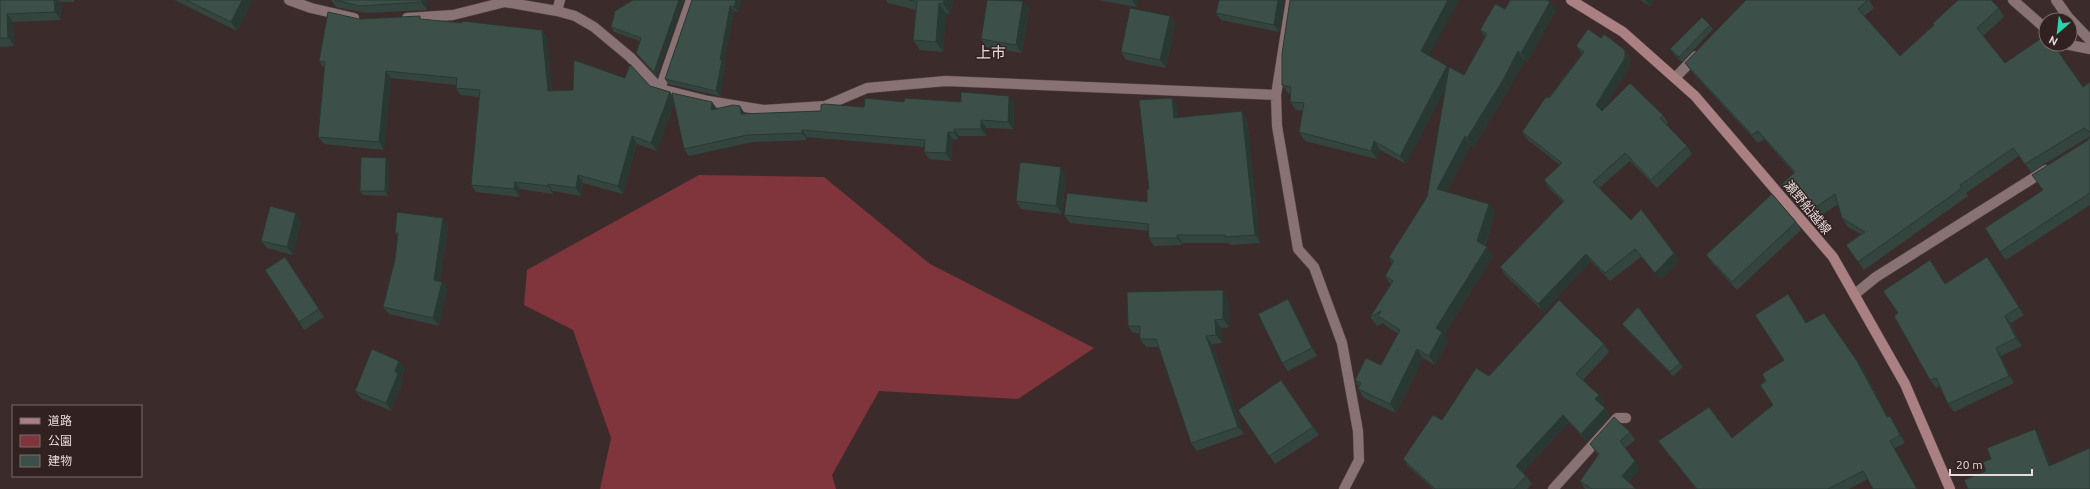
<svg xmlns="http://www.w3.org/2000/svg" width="2090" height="489" font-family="Ubuntu,'Noto Sans JP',sans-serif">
<rect width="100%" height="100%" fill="#3c2b2b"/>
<path fill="#80353c" d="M699,175L824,177L930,264L1094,348L1018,399L879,391L832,475L836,489H600L611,438L573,330L524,305L527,270Z"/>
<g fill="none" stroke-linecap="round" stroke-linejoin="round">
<g stroke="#564748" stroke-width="11">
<path id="street" d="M289,0L311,8L354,18
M1291,0L1276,95L1277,126L1298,249L1314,267L1342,343L1358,431L1359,460L1344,489
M2013,0L2046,29
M2056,0L2068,17L2090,40
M557,11L560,0
M407,18L453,15L505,2L557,11L575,16L594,27L630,57L660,89L708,101L764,110L825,106L867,88L946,81L1276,95
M2065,44L2090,49
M1675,78L1696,56
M660,89L691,0
M1855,294L1876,277L2046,170
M1553,489L1617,418H1626"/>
</g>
<g stroke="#564748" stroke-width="11">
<path id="secondary" d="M1571,0L1623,32L1695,96L1833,257L1905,384L1950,489"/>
</g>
<use href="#street" stroke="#887273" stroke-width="10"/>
<use href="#secondary" stroke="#aa8082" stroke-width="10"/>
</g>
<path fill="#34453f" d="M0,0H74V2H60L61,20L13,22L14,46L0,47Z
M174,0H251L252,1L237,31Z
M331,0H427V10L366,13L336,7Z
M633,0L657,77L640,58L636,53L640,41L614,32L611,27Z
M692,0H741L738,12L734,11L724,63L725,65L720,96L668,84L665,79Z
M886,0H953L950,14L946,13L943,52L920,50L913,40L916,10L888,3Z
M1098,0H1139L1137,7Z
M1284,0L1279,32L1221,20L1216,13Z
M1640,0H1653L1650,6Z
M1746,0H1869L1874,8L1864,16L1900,56L1999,8L2004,17L1983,36L2005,63L2083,87L2090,82V205L2006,260L2000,252L2043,190L2088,140L2089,137L2031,172L2019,156L1966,193L1968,196L1864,270L1846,245L1861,234L1848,227L1842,218L1838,204L1812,222L1787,193L1781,185L1794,173L1764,139L1758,143L1691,71L1685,63Z
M1029,8L1022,53L986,47L981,39Z
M1505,9L1556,10L1527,62L1525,60L1509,89L1473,147L1471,145L1446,192L1489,204L1495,213L1485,246L1493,256L1444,335L1448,341L1435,365L1423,358L1396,413L1364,398L1358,389L1359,387L1355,380L1381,365L1398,334L1385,325L1383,323L1377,326L1370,317L1391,285L1385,276L1392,263L1389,257L1427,197L1445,89L1406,164L1380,150L1377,159L1305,141L1299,132L1303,111L1296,110L1290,102V94L1288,93L1282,85L1429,56L1447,66L1449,69L1464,75L1485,37L1480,30Z
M1170,16L1175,23L1166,68L1126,60L1121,52Z
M423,20L542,30L547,37L552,91L573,90L625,78L670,92L672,95L712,102L717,109L745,114L821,111L864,107L904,102H961L1009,96L1014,103L1013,129L986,128V136H959V140L953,139L951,161L929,159L924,152V147L807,137V140L752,142L689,156L684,149L674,103L657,151L637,144L623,194L583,183L581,196L553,191V194L520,189V197L476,192L471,185L479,97L461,95L456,88V85L391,78L384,150L324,144L318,137L324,68L319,61Z
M1710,25L1713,29L1682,62L1673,53L1670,49Z
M1601,38L1625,50L1630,58V66L1602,111L1663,115L1668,123L1666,125L1687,146L1692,154L1657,188L1630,161L1599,188L1631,220L1674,253L1679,260L1661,280L1641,257L1610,281L1591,261L1544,312L1505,275L1500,267L1563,202L1549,188L1544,180L1560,165L1528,140L1522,132L1582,54L1576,46Z
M1177,105L1178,117L1247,119L1260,243L1230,245L1228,243H1182V245L1154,246L1149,238V231L1070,223L1064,215L1147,202L1149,189Z
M389,162L388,196L363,195L360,191Z
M1066,175L1062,214L1021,209L1016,201Z
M443,218L448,226L440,281L442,282L447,289L439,326L389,314L383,307L395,259L398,237L395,233Z
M301,221L293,255L267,248L261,241Z
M1796,222L1801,230L1737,290L1712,263L1706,255Z
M285,257L324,317L304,330L299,322Z
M1987,257L2024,315L2011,323L2022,346L2001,356L2014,383L1954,412L1948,404L1939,386L1936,388L1930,380L1946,284Z
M1228,298L1229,327L1221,328L1222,343L1212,344L1244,434L1197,451L1191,443L1158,347H1146L1140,339V333H1133L1128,326Z
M1288,299L1293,307L1317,356L1288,371L1282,363Z
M1793,302L1806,323L1863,368L1888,417L1890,416L1895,424L1905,443L1895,448L1868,479L1849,489H1696L1664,449L1658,441L1732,438L1773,405L1766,381L1784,360Z
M1638,307L1683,367L1673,376L1625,328L1622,324Z
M1604,344L1609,352L1583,380L1604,402L1602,405L1605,408L1610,416L1587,442L1569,422L1523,472L1532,484L1527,489H1433L1408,466L1403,459L1442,420L1489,376Z
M399,361L405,369L401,378L403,382L391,411L361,398L355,391Z
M1281,380L1319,435L1275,464L1238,410Z
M1630,432L1635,440L1625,448L1640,469L1629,482L1636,489H1585L1580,481L1598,455L1590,444Z"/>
<path fill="#2a3833" d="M54,0H58L60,2L61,20L55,12Z
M242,0H251L252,1L237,31L231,22Z
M421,0H427V10L421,2Z
M679,0H684L657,77L654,72Z
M736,0H741L738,12L734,7Z
M944,0H953L950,14L943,4Z
M1132,0H1139L1137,7Z
M1278,0H1284L1279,32L1274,25Z
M1448,0H1459L1427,60L1421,51Z
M1645,0H1653L1650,6Z
M1023,1L1029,8L1022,53L1016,45Z
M1550,2L1556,10L1527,62L1521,53Z
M939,3L946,13L943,52L936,42Z
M730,6L734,11L724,63L725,65L720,96L716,91L720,60Z
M7,14L13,22L14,46L8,38Z
M1170,16L1175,23L1166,68L1160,60Z
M542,30L547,37L553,98L548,91Z
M1625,50L1630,58V66L1601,113L1596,105Z
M1518,51L1525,60L1509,89L1473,147L1467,138Z
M1447,66L1453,75L1406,164L1400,156Z
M386,71L391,78L384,150L379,142Z
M670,92L675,100L657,151L651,143Z
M1009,96L1014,103L1013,129L1008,122Z
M1172,98L1177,105L1179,126L1174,118Z
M712,102L717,109L711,110Z
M740,106L745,114H741Z
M1242,111L1247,119L1260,243L1255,235Z
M981,120L986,128V136L981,129Z
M954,129L959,136V140L954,133Z
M802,130L807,137V140L802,133Z
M948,132L953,139L951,161L946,153Z
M632,136L637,144L623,194L618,186Z
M1465,136L1471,145L1443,198L1437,189Z
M1374,141L1380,150L1377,159L1371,151Z
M386,158L389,162L388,196L385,191Z
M1061,167L1066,175L1062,214L1056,206Z
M578,175L583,183L581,196L576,188Z
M515,182L520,189V197L514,189Z
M548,184L553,191V194L548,186Z
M1489,204L1495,213L1483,250L1477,241Z
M296,213L301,221L293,255L287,247Z
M443,218L448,226L439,287L434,280Z
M1177,235L1182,243V245L1177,238Z
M1487,247L1493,256L1444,335L1448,341L1435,365L1429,356L1436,328Z
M1674,253L1679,260L1661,280L1655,273Z
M1586,254L1591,261L1544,312L1538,304Z
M1987,257L1993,265L2024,315L2019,307Z
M442,282L447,289L439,326L433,318Z
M1223,290L1228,298L1229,327L1223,319Z
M1288,299L1293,307L1317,356L1312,348Z
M1824,313L1863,368L1892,425L1887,417Z
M2005,316L2011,323L2022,346L2016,338Z
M1215,320L1221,328L1222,343L1216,335Z
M1206,336L1212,344L1244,434L1238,427Z
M1996,348L2001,356L2014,383L2009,376Z
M1417,349L1423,358L1396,413L1390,404Z
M399,361L405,369L401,378L403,382L391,411L386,403L395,371Z
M1599,395L1604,402L1601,406L1595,399Z
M1605,408L1610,416L1587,442L1581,434Z
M1563,415L1569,422L1522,473L1516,466Z
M1890,416L1895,424L1905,443L1900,435Z
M2035,429L2040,437L2055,474L2049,466Z
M1890,441L1895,448L1918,489H1917Z
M1635,461L1640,469L1628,483L1622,476Z"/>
<path fill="#3c5049" stroke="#2a3833" d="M0,0H54L55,12L7,14L8,38H0Z
M186,0H242L231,22Z
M335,0H421V2L360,6Z
M633,0H679L654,72L636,53L641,38L611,27L615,11Z
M692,0H736L734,7L730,6L720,60H722L716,91L665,79Z
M909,0H944L943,4L939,3L936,42L913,40L917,2Z
M987,0L1023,1L1016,45L981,39Z
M1219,0H1278L1274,25L1216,13Z
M1290,0H1448L1421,51L1447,66L1400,156L1374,141L1371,151L1299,132L1304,103L1290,102L1291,87L1282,85V54Z
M1510,0H1547L1550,2L1521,53L1518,51L1503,80L1467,138L1465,136L1437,189L1489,204L1477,241L1487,247L1436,328L1442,332L1429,356L1417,349L1390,404L1358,389L1361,383L1355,380L1366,358L1381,365L1400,330L1378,316L1381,311L1370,317L1393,281L1385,276L1394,261L1389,257L1427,197L1449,67L1464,75L1487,34L1480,30L1495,4L1505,9Z
M1746,0H1868L1858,9L1900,56L1934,25L1932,24L1958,0H1991L1999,8L1977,28L2005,63L2046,35V44H2053L2083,87L2090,82V132L2084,128L2025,164L2013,148L1960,185L1962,188L1858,262L1846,245L1865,232L1842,218L1835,194L1806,214L1781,185L1795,172L1758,131L1752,135L1685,63Z
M1130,8L1170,16L1160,60L1121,52Z
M328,12L359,19L420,16V19L462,23V21L542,30L548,91L573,90L574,60L625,78L630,64L650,86L670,92L651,143L632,136L618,186L578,175L576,188L548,184V186L515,182L514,189L471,185L480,90L456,88L457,78L386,71L379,142L318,137L325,62L319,61Z
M1702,17L1710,25L1679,57L1670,49Z
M1588,29L1601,38L1604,34L1625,50V58L1596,105L1602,111L1630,83L1663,115L1660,118L1687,146L1651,180L1625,153L1593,182L1631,220L1641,209L1674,253L1655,273L1635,249L1605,273L1586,254L1538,304L1500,267L1564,201L1544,180L1562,163L1522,132L1545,98L1550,97L1584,52L1576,46Z
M961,92L1009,96L1008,122L981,120V129H954V133L948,132L946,153L924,152L925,140L802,130V133L747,135L684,149L672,93L712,102L711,110L733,105L740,106L741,114L821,111V105L824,104L864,107L865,98L904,102L905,98L961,102Z
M1172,98L1174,118L1242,111L1255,235L1225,237V235H1177V238H1149L1148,224L1064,215L1067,193L1147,202V189H1149L1139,100Z
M2090,136V193L2000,252L1985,228L2043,190L2032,175L2088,140Z
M361,157L386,158L385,191H360Z
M1020,162L1061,167L1056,206L1016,201Z
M1772,194L1796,222L1732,282L1706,255Z
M270,206L296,213L287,247L261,241Z
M397,212L443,218L434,280L442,282L433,318L383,307L395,259L398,233H395Z
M285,257L319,309L299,322L265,270Z
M1987,257L2019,307L2005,316L2016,338L1996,348L2009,376L1948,404L1936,378L1930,380L1894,316L1898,313L1883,291L1930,260L1945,284Z
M1223,290V319L1215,320L1216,335L1206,336L1238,427L1191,443L1156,339H1140V326H1128L1127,292Z
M1788,294L1806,323L1824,313L1857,361L1887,417L1890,416L1900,435L1890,441L1917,489H1873L1863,471L1828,489H1697L1658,441L1709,407L1732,438L1773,405L1760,385L1766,381L1762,374L1784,360L1755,315Z
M1288,299L1312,348L1282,363L1258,314Z
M1559,300L1604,344L1576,374L1599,395L1595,399L1605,408L1581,434L1563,415L1516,466L1526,476L1514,489H1435L1403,459L1433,415L1442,420L1476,368L1489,376Z
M1638,307L1680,363L1670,372L1622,324Z
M372,349L399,361L395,371L398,374L386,403L355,391Z
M1281,380L1313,427L1269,456L1238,410Z
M1614,417L1630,432L1620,441L1635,461L1622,476L1636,489H1592L1580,481L1599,454L1590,444Z
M2035,429L2049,466L2090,448V489H1968L1964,480L1986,471L1983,462L1991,459L1987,448Z"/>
<g text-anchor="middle" stroke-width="3" stroke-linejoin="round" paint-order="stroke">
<g font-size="13" fill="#e7dbdb" stroke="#322121">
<text transform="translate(1808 207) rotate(50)" y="5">瀬野船越線</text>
</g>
<g font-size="15" fill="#e7dbdb" stroke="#322121">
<text x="991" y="58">上市</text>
</g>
</g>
<rect x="12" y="405" width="130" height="72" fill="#322121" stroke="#7a6b6b"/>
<rect x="20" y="418" width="20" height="6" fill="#aa8082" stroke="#7a6b6b"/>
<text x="48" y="425" font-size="12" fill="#e7dbdb">道路</text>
<rect x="20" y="435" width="20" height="12" fill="#80353c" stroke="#7a6b6b"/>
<text x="48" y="445" font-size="12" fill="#e7dbdb">公園</text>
<rect x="20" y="455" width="20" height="12" fill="#3c5049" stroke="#7a6b6b"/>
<text x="48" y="465" font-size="12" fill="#e7dbdb">建物</text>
<g transform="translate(2058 32) rotate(208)"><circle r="19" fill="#322121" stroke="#7a6b6b"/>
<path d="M0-3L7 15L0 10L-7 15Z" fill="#26d5ae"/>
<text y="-6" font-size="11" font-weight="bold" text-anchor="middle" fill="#e7dbdb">N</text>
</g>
<path d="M1950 469v6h82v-6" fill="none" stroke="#e7dbdb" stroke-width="2"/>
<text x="1956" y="469" font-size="12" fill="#e7dbdb" stroke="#322121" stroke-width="3" paint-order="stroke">20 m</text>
</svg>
